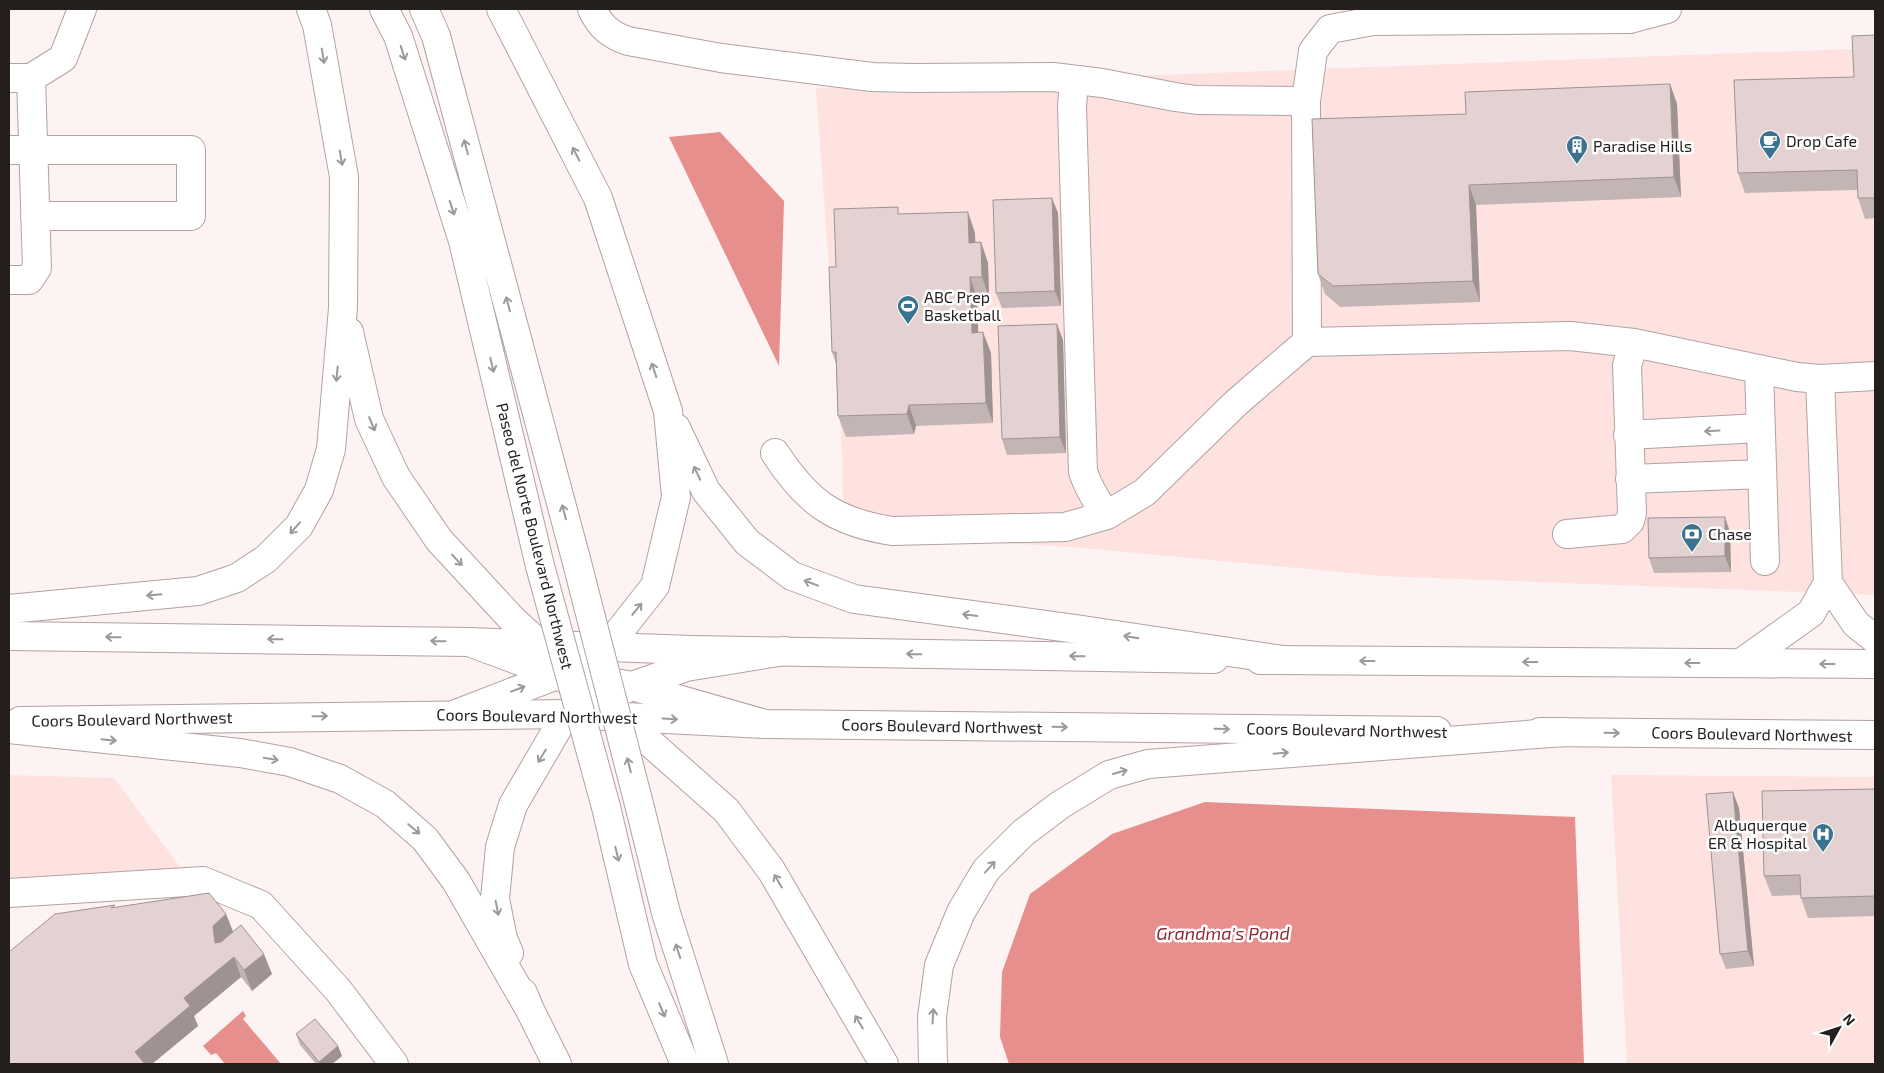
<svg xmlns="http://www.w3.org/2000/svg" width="1884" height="1073" font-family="'Exo 2',sans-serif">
<rect width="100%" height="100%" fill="#fef3f3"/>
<path fill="#fde2e0" d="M1875,48V595L1382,576L1071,547L844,534L842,450L816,88Z
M9,775L114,778L186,875L9,880Z
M1611,775L1875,777V1064H1627Z"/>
<path fill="#e78f8c" d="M720,132L784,201L779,366L669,137Z
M1205,802L1575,817L1584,1064H1009L1000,1037L1002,972L1030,894L1112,834Z
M243,1011L246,1016L243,1019L281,1064H225L216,1053L211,1055L203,1046Z"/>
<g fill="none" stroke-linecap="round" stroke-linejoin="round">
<g stroke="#b2a2a1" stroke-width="30">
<path id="minor" d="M592,9C600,26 610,35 628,41L721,58L872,77L913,78L1053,77L1102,83L1175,97L1197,100L1306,101
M9,78H31L63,58L82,9
M1077,80L1073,93L1072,107L1083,472C1089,489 1096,501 1107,515
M9,150H191V216H35
M9,280H29L37,268L31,78
M1307,342L1306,101L1313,51L1330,29L1373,21L1630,19L1667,9
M1759,369L1765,561
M1628,435L1760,428
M775,453C807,502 834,522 892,531L1065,527L1107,515L1145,492L1236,403L1307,342L1570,336L1634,343L1797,377L1820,379L1875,376
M1630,479L1762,474
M1567,534L1622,529L1630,521L1632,513L1627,365L1634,343
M1828,583L1856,624L1875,639
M1741,663L1811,613L1828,583L1820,379
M9,893L203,881L261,905L338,990L394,1064"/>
</g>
<g stroke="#b2a2a1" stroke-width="30">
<path id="major" d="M9,636L469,642L692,650L1214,659
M1260,660L1875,664
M20,721L566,714L765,724L1437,731
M1540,732L1875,735"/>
</g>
<g stroke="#b2a2a1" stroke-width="30">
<path id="highway" d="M384,9L398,36L463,241L540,566
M424,9L436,36L576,559
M349,332L369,419L396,477L439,540L511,618L539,644L575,668L599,680L632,686L765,724
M676,428L706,491L747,542L792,576L854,599L1076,629L1283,660
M9,609L198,591L237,578L266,559L299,526L319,490L331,449L343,308L344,177L317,25L311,9
M469,642L558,675L565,679
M604,702L726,810L771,870L884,1064
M456,714L575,668L607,647L655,586L676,497L668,411L598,198L501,9
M9,729L240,753L290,762L340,779L385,804L425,839L456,881L530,1010
M606,807L643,964L685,1064
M641,812L666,913L714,1064
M509,953L503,939L495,899L500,847L513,805L566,714L632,686L686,667L784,651
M523,993L530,1010L557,1064
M933,1064L932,1017L939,965L961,912L986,870L1023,833L1060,805L1109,775L1148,764L1564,732"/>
</g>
<use href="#minor" stroke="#fff" stroke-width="28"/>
<use href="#major" stroke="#fff" stroke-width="28"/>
<use href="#highway" stroke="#fff" stroke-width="28"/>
<g stroke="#b2a2a1" stroke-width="30" stroke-linecap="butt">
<path id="highway-bridge" d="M576,559L641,812
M540,566L606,807"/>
</g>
<use href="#highway-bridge" stroke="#fff" stroke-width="28"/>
</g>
<path fill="#c3b5b4" d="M1875,35V218L1865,219L1858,198L1857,190L1745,193L1738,173L1854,77Z
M1670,84L1677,104L1681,197L1476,205L1480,302L1340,307L1325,294L1318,274L1466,114Z
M1058,213L1061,306L1002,308L996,293Z
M901,214L975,233V243L981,242L988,263L989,297L977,298L978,333L991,353L993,423L916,426L914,434L846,437L838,416L836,364L832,352L836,267Z
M1063,340L1066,453L1007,455L1002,439Z
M1730,532L1731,572L1654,573L1649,558Z
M1875,789V916L1808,918L1801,898V895L1772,896L1764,876Z
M1739,808L1754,966L1726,969L1720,954Z
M116,907L226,914L233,932L272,974L252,991L241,977L194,1016L198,1026L152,1064H9Z
M296,1034L338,1046L342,1056L332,1064H316L300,1045Z"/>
<path fill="#9f9392" d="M1670,84L1677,104L1681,197L1674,177Z
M1469,185L1476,205L1480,302L1473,281Z
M1052,198L1058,213L1061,306L1055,291Z
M968,212L975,233L976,263L969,243Z
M981,242L988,263L989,297L982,277Z
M970,277L977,298L979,353L972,333Z
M1057,324L1063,340L1066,453L1060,437Z
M983,332L991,353L993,423L986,403Z
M909,405L916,426L914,434L907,414Z
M1725,517L1730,532L1731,572L1725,556Z
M1733,792L1739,808L1754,966L1748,951Z
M226,914L234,934L220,946L215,943L213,926Z
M264,954L272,974L252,991L244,970Z
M234,957L241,977L194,1016L198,1026L152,1064H139L135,1052L184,998Z
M338,1046L342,1056L332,1064H320L319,1062Z"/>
<path fill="#e3d2d1" stroke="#9f9392" d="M1875,35V198H1858L1857,170L1738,173L1734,80L1854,77L1852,36Z
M1670,84L1674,177L1469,185L1473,281L1333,286L1318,274L1312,119L1466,114L1465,92Z
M1052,198L1055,291L996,293L993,200Z
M898,207V214L968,212L969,243L981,242L982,277H970L972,333L983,332L986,403L909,405L907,414L838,416L836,352H832L829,267H836L834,209Z
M1057,324L1060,437L1002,439L998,326Z
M1725,517V556L1649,558L1648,518Z
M1875,789V896L1801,898L1800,875L1764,876L1762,791Z
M1733,792L1748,951L1720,954L1706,794Z
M209,893L226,914L213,926L215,943L221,942L241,925L264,954L244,970L234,957L184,998L190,1006L135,1052L145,1064H9V952L55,914L115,905L111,908Z
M315,1019L338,1046L319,1062L296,1034Z"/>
<defs><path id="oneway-shaft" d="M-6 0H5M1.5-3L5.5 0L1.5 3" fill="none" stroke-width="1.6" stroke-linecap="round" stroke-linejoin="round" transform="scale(1.25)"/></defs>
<g stroke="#9c9a99">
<use href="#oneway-shaft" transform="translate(403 53) rotate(72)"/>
<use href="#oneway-shaft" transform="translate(323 56) rotate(80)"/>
<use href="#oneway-shaft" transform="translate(466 147) rotate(-105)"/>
<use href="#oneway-shaft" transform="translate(576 154) rotate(-117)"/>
<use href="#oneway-shaft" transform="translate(341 158) rotate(80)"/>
<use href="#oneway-shaft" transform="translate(452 208) rotate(72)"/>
<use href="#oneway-shaft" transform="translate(508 304) rotate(-105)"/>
<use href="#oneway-shaft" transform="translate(492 365) rotate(77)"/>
<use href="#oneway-shaft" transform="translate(654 370) rotate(-108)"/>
<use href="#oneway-shaft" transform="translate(337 374) rotate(95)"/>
<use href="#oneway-shaft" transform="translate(372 424) rotate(67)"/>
<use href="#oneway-shaft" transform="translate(1712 431) rotate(177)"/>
<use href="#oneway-shaft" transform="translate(697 473) rotate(-115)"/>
<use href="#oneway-shaft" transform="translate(564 512) rotate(-105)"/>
<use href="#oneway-shaft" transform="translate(295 528) rotate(131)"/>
<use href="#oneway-shaft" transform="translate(457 560) rotate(47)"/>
<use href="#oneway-shaft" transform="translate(811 583) rotate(-159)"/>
<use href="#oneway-shaft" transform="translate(154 595) rotate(175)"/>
<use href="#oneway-shaft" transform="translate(637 609) rotate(-51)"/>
<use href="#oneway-shaft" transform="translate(970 615) rotate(-173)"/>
<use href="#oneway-shaft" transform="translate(113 637) rotate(-179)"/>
<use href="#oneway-shaft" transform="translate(1131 637) rotate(-171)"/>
<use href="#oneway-shaft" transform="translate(275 639) rotate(-179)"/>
<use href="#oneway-shaft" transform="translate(438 641) rotate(-179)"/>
<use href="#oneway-shaft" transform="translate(914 654) rotate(-179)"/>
<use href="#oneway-shaft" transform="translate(1077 656) rotate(-179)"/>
<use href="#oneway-shaft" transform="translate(1367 661) rotate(-180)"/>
<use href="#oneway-shaft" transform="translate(1530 662) rotate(-180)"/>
<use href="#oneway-shaft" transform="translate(1692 663) rotate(-180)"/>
<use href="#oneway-shaft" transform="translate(1827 664) rotate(-180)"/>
<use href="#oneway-shaft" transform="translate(518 689) rotate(-21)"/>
<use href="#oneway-shaft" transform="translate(320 716) rotate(-1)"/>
<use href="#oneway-shaft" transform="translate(670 719) rotate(3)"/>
<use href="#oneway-shaft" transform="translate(1060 727) rotate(1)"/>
<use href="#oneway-shaft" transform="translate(1222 729) rotate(1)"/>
<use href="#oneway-shaft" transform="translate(1612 733) rotate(1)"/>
<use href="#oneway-shaft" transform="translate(109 740) rotate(6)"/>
<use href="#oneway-shaft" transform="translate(1281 753) rotate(-5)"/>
<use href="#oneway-shaft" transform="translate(542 756) rotate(121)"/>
<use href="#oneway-shaft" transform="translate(271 759) rotate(10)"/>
<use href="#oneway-shaft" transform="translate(629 765) rotate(-104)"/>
<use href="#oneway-shaft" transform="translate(1120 772) rotate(-16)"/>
<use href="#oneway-shaft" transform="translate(414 829) rotate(40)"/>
<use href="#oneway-shaft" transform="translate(617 854) rotate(77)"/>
<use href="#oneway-shaft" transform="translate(990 867) rotate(-48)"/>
<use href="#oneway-shaft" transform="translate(778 881) rotate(-120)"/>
<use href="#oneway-shaft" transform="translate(497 908) rotate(79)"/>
<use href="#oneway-shaft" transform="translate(678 951) rotate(-108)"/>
<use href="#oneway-shaft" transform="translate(662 1010) rotate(67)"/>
<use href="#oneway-shaft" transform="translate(933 1016) rotate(-86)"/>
<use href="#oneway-shaft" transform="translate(859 1022) rotate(-120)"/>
</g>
<defs>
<g id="cafe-pin" transform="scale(1.125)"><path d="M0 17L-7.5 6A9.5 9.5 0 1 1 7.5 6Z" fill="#3b728d" stroke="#fff"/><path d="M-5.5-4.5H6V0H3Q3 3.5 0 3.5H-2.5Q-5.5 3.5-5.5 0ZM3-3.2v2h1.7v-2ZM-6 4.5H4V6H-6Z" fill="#fff"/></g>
<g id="building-pin" transform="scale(1.125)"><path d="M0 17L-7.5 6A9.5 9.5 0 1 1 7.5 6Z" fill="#3b728d" stroke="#fff"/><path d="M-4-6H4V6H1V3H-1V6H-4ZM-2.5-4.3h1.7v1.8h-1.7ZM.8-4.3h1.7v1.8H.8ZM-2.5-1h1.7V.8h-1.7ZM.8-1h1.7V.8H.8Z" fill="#fff"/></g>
<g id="stadium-pin" transform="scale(1.125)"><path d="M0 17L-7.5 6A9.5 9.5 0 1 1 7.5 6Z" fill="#3b728d" stroke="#fff"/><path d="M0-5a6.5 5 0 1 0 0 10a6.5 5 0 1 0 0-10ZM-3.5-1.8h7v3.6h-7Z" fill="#fff"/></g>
<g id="bank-pin" transform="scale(1.125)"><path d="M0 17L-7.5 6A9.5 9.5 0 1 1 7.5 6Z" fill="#3b728d" stroke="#fff"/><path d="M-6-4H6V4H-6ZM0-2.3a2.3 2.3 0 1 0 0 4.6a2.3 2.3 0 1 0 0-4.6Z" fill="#fff"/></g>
<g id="hospital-pin" transform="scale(1.125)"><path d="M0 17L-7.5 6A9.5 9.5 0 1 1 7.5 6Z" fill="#3b728d" stroke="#fff"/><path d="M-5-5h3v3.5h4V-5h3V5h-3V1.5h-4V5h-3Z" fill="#fff"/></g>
</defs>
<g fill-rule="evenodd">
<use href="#cafe-pin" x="1770" y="141"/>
<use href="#building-pin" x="1577" y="146"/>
<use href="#stadium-pin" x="908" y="306"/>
<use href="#bank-pin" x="1692" y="534"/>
<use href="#hospital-pin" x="1823" y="834"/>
</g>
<g text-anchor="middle" stroke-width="5" stroke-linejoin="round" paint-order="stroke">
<g font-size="16" fill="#241e1d" stroke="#fff" text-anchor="start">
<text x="1786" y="147">Drop Cafe</text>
<text x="1593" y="152">Paradise Hills</text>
<text x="924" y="303">ABC Prep<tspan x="924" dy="18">Basketball</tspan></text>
<text x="1708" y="540">Chase</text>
<text x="1807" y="831" text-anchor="end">Albuquerque<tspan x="1807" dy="18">ER &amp; Hospital</tspan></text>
</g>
<g font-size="16" fill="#241e1d" stroke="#fff">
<text transform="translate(535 536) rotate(76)" y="6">Paseo del Norte Boulevard Northwest</text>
<text transform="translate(537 716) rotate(1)" y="6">Coors Boulevard Northwest</text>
<text transform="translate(132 719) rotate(-1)" y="6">Coors Boulevard Northwest</text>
<text transform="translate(942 726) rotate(1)" y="6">Coors Boulevard Northwest</text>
<text transform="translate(1347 730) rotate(1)" y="6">Coors Boulevard Northwest</text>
<text transform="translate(1752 734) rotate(1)" y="6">Coors Boulevard Northwest</text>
</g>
<g font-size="18" font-style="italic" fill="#90282f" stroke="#fff">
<text x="1223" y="940">Grandma's Pond</text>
</g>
</g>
<rect width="1884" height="1073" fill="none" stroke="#241e1d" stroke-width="20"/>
<g transform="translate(1839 1028) rotate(50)" stroke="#ffffff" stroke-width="4" paint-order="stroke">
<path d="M0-4L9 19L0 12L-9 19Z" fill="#241e1d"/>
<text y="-8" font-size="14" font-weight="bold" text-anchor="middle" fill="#241e1d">N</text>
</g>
</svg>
